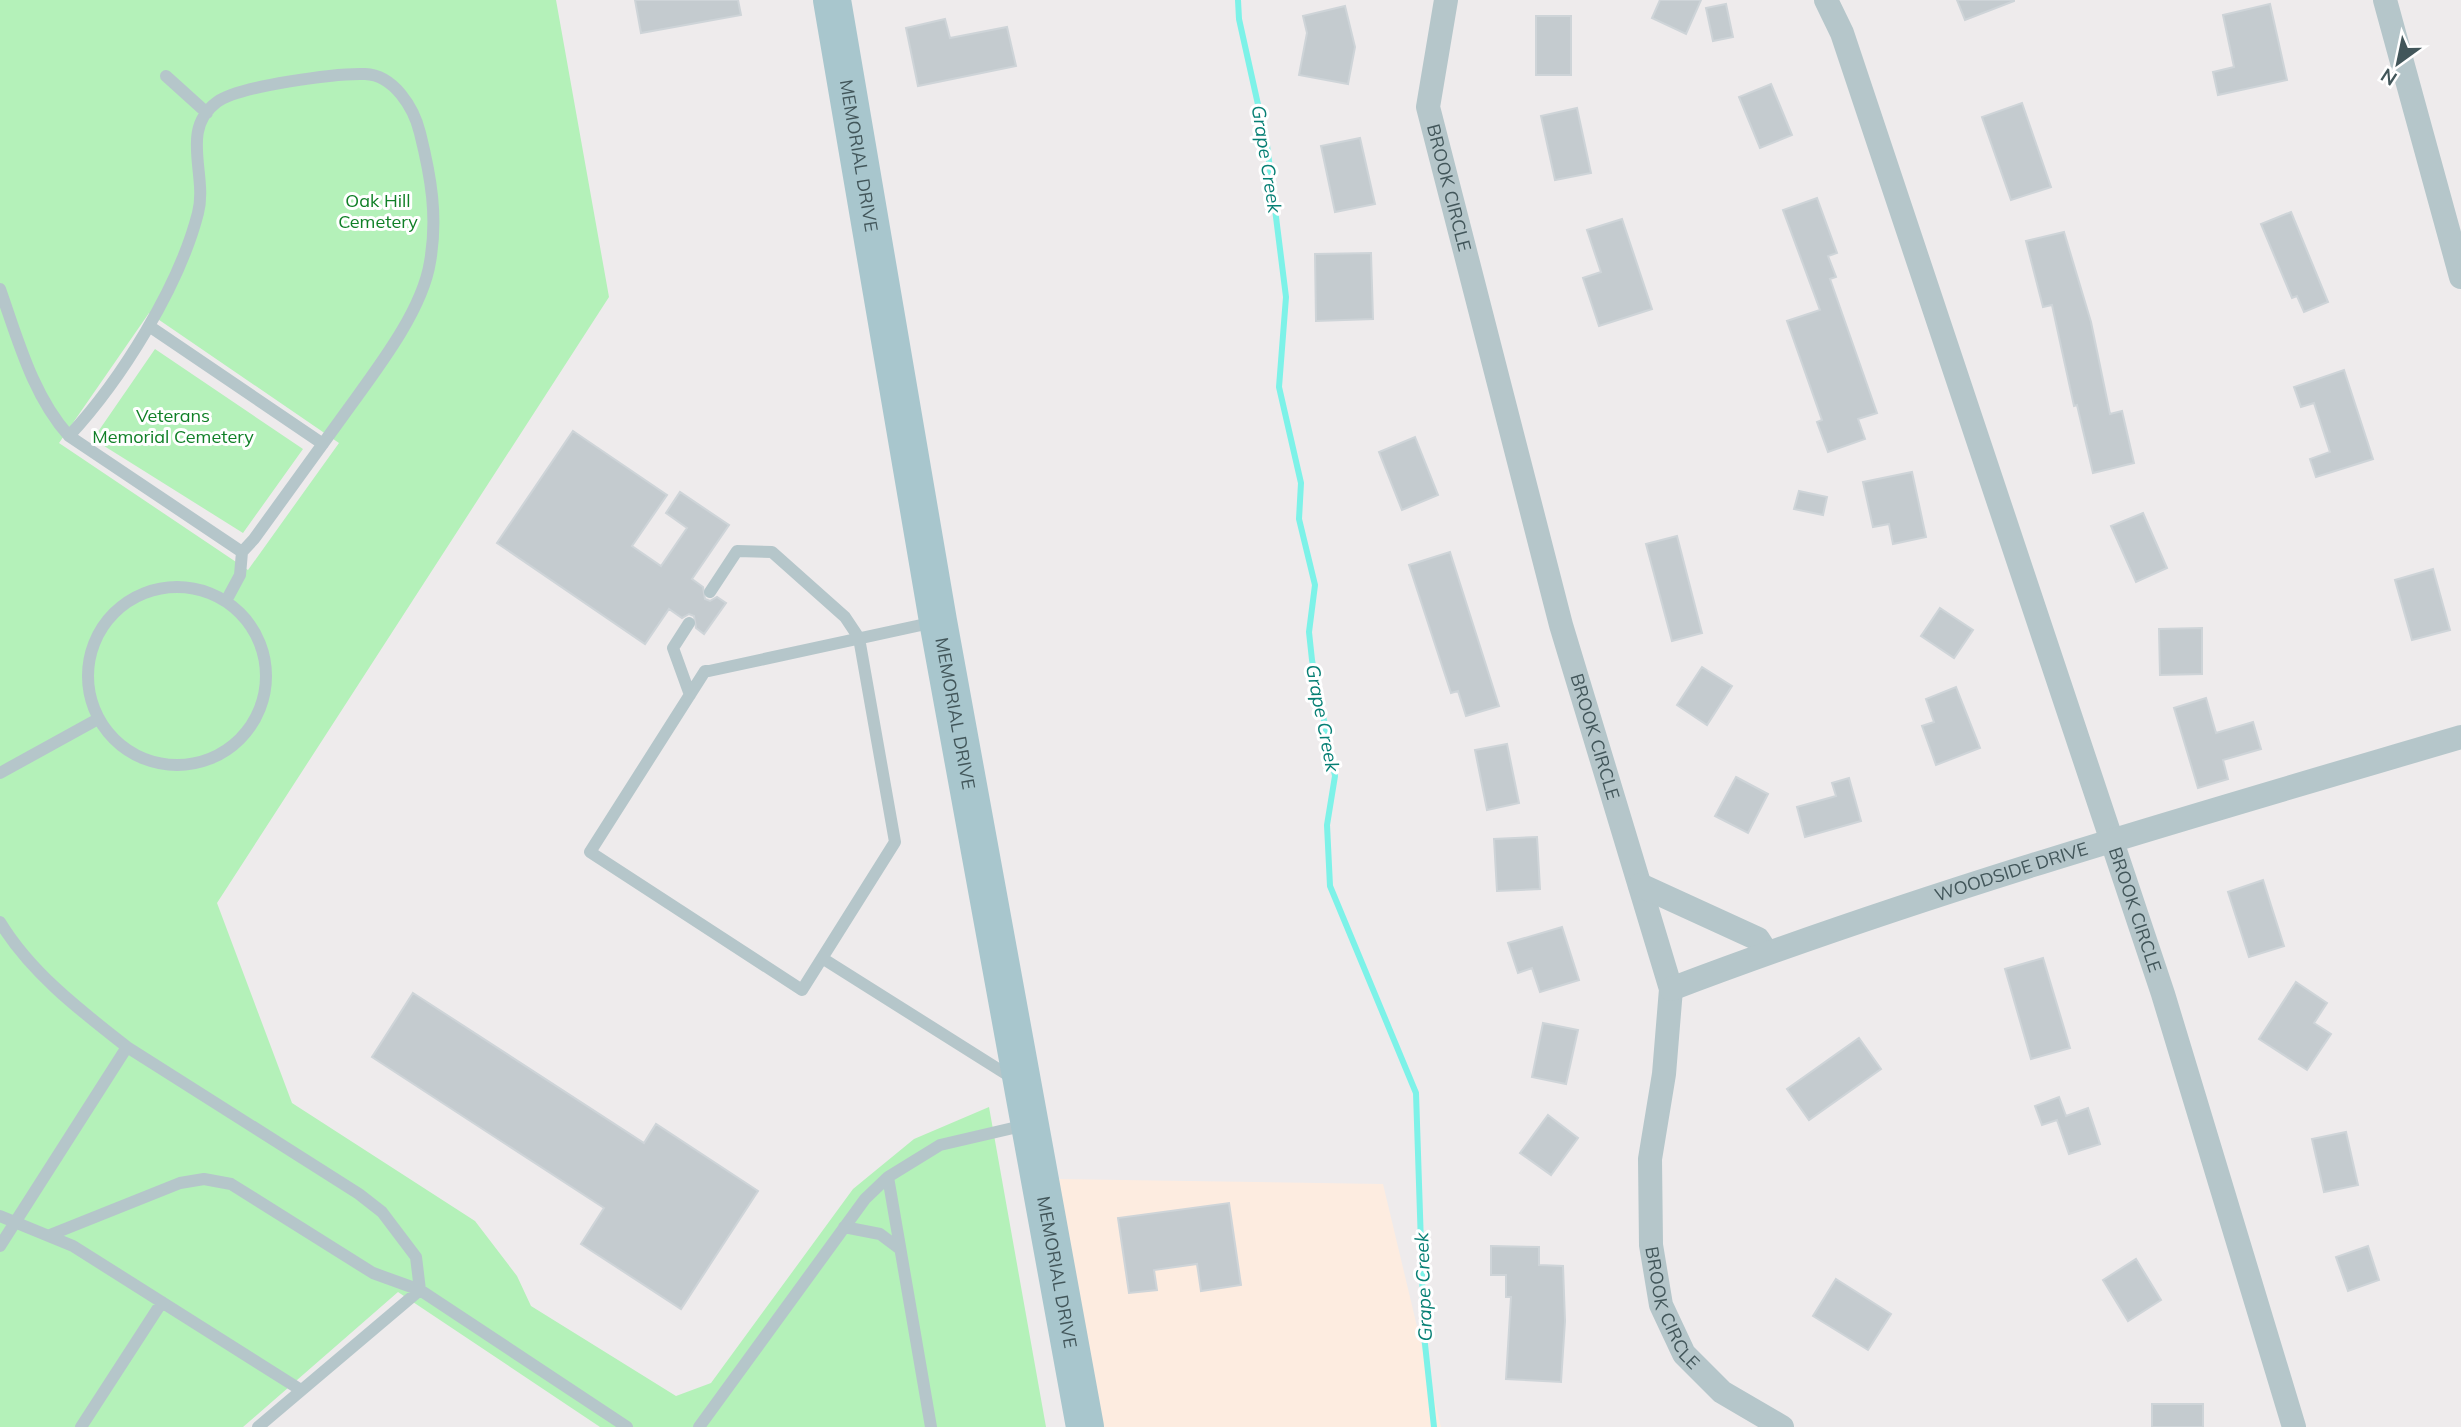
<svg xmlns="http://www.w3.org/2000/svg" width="2461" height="1427" font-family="Mulish,sans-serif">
<rect width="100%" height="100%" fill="#eeebec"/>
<path fill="#fdece0" d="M1057,1179L1383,1184L1441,1427H1096Z"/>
<path fill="#b4f1b9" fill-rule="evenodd" d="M0,0H556L609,297L217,903L292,1103L475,1221L517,1276L531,1306L676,1396L711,1383L853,1189L914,1139L989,1107L1046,1427H600L398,1292L243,1427H0ZM149,313L339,443L248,570L59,443Z
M155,349L303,449L243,533L93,439Z"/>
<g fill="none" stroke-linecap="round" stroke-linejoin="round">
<path stroke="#7df2e8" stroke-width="6" d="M1238,0L1239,19L1267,145L1286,297L1279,387L1301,483L1299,519L1315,585L1309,632L1312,660L1335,776L1327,825L1330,886L1416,1093L1424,1335L1434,1427"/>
</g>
<path fill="#c4cbcf" stroke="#ced4d8" stroke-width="2" d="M635,0H738L741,15L641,33Z
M1660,0H1701L1686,34L1652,18Z
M1957,0H2014V1L1965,20Z
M1726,4L1733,37L1713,41L1706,8Z
M2270,4L2287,80L2218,95L2213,72L2234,67L2223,15Z
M1345,6L1355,47L1348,84L1299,75L1307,33L1303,16Z
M1536,16H1571V75H1536Z
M945,19L950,38L1007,27L1016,66L918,86L906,28Z
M1771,84L1792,135L1760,148L1739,97Z
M2022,103L2051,187L2011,200L1982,117Z
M1577,108L1591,173L1555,180L1541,116Z
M1360,138L1375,204L1335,212L1321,146Z
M1817,198L1837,253L1828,256L1836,277L1830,279L1877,413L1858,419L1865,439L1828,452L1817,422L1822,420L1787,321L1820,310L1783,210Z
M2291,212L2328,302L2304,312L2297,296L2292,298L2261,224Z
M1622,219L1652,309L1599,326L1583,278L1601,272L1587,230Z
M2064,232L2091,322L2110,414L2122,411L2134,463L2093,473L2077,405L2074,406L2052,305L2043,307L2026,241Z
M1371,253L1373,319L1316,321L1315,254Z
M2344,370L2373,459L2316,477L2310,459L2330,452L2314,403L2301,407L2294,387Z
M573,431L667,495L632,546L661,566L687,528L666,513L680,492L729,525L692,579L703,587L705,599L710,601L717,597L726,603L704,634L696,628L694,616L689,614L682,618L669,609L645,644L497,543Z
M1415,437L1438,495L1402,510L1379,452Z
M1912,472L1926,537L1893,544L1889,524L1873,527L1863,482Z
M1799,491L1827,497L1823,515L1794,509Z
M2143,513L2167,568L2136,582L2111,526Z
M1677,536L1702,633L1672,641L1646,544Z
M1450,552L1499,706L1466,716L1458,691L1451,693L1409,565Z
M2433,569L2450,630L2412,640L2395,580Z
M1940,608L1973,630L1954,658L1921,636Z
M2202,628V674L2160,675L2159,629Z
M1702,667L1732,686L1707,725L1677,705Z
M1956,687L1980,748L1936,765L1922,726L1934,722L1926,699Z
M2206,698L2216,733L2253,722L2261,749L2223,760L2228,779L2198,788L2174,708Z
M1507,744L1519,803L1487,810L1475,750Z
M1736,777L1768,794L1748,833L1715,816Z
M1849,778L1861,821L1805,837L1797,807L1836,796L1832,783Z
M1537,837L1540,889L1497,891L1494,839Z
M2263,880L2284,946L2249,957L2228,892Z
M1562,927L1579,980L1540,992L1532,968L1518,973L1508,943Z
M2043,958L2070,1048L2031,1059L2005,969Z
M2296,982L2327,1003L2314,1023L2331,1034L2307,1070L2259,1039Z
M413,993L644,1143L656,1124L758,1191L681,1309L581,1244L604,1208L372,1057Z
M1543,1023L1578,1030L1566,1084L1532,1077Z
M1859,1038L1881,1069L1809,1120L1787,1089Z
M2059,1097L2066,1116L2088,1108L2100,1144L2069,1154L2057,1120L2042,1125L2035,1106Z
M1548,1115L1578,1138L1551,1175L1520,1153Z
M2346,1132L2358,1185L2324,1192L2312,1139Z
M1229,1203L1241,1285L1201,1291L1197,1264L1154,1270L1157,1290L1129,1293L1118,1218Z
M1491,1246L1539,1247V1265L1563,1266L1565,1321L1561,1382L1506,1379L1511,1297H1506V1275H1491Z
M2368,1246L2379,1280L2348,1291L2336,1257Z
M2136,1259L2161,1300L2128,1321L2103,1280Z
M1836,1279L1891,1314L1868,1350L1813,1316Z
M2152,1404H2203V1427H2152Z"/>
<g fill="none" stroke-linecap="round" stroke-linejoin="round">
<path stroke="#b5c6ca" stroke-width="12" d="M166,76L207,113
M0,289C18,340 33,396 69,436L242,552L240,575L226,601
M149,326L323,444
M69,436C121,380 179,287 198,213C208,175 179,130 217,102C238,86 337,73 365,74C394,75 414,108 420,133C431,177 438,217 430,262C422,313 373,374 343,416C313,457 284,498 254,539L242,552
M88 676a89 89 0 1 1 178 0a89 89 0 1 1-178 0Z
M710,592L737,551L772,552L845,617L859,638L895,842L802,990L590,852L705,671H709L935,622
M689,623L673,648L690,695
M0,773L98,719
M0,922C31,973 81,1011 127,1047L0,1246
M822,958L1014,1079
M888,1177L940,1145L1026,1125
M0,1216L73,1246L301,1390
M844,1227L880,1234L900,1249
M50,1235L180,1183L204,1179L231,1184L373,1273L420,1290L416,1257L382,1212L359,1194L127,1047
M81,1427L162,1302
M258,1427L420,1290L627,1427
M699,1427L865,1199L888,1177L931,1427"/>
<g stroke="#b5c6ca" stroke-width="24">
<path id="s1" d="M1446,0L1428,107L1561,625L1671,989L1664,1074L1650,1159L1651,1245L1661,1305L1684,1354L1722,1392L1782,1427"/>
<path id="s2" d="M1826,0L1842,33L2163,994L2294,1427"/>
<path d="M2385,0L2461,277"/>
<path d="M1640,885L1758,939L1767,953"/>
<path id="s3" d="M1671,989C1929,891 2196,815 2461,737"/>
</g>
<path stroke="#a8c6cd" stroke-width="38" id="s4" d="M832,0L938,621L1085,1427"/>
</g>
<g text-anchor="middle" stroke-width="6" stroke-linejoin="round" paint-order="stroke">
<g font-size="18" fill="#42565a" stroke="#fff">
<text dy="6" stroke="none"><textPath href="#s4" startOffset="158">MEMORIAL DRIVE</textPath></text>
<text dy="6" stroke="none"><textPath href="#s1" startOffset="192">BROOK CIRCLE</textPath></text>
<text dy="6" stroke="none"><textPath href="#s4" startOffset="724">MEMORIAL DRIVE</textPath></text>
<text dy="6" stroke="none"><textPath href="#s1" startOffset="760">BROOK CIRCLE</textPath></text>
<text dy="6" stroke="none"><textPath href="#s3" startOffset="360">WOODSIDE DRIVE</textPath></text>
<text dy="6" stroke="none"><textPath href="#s2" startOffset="961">BROOK CIRCLE</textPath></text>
<text dy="6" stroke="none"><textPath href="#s4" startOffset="1292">MEMORIAL DRIVE</textPath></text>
<text dy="6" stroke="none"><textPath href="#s1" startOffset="1348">BROOK CIRCLE</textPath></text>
</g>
<g font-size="18" fill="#0f7f26" stroke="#fff">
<text x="378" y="207">Oak Hill<tspan x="378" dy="21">Cemetery</tspan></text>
<text x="173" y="422">Veterans<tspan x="173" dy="21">Memorial Cemetery</tspan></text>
</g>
<g font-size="19" font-style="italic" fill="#067f74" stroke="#fff">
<text transform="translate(1267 159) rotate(81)" y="7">Grape Creek</text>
<text transform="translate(1323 718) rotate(79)" y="7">Grape Creek</text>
<text transform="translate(1423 1287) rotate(-92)" y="7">Grape Creek</text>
</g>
</g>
<g transform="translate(2398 63) rotate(213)" stroke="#ffffff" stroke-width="5" paint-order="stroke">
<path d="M0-5L12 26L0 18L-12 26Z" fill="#42565a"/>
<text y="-10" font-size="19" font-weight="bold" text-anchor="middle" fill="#42565a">N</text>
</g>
</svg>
